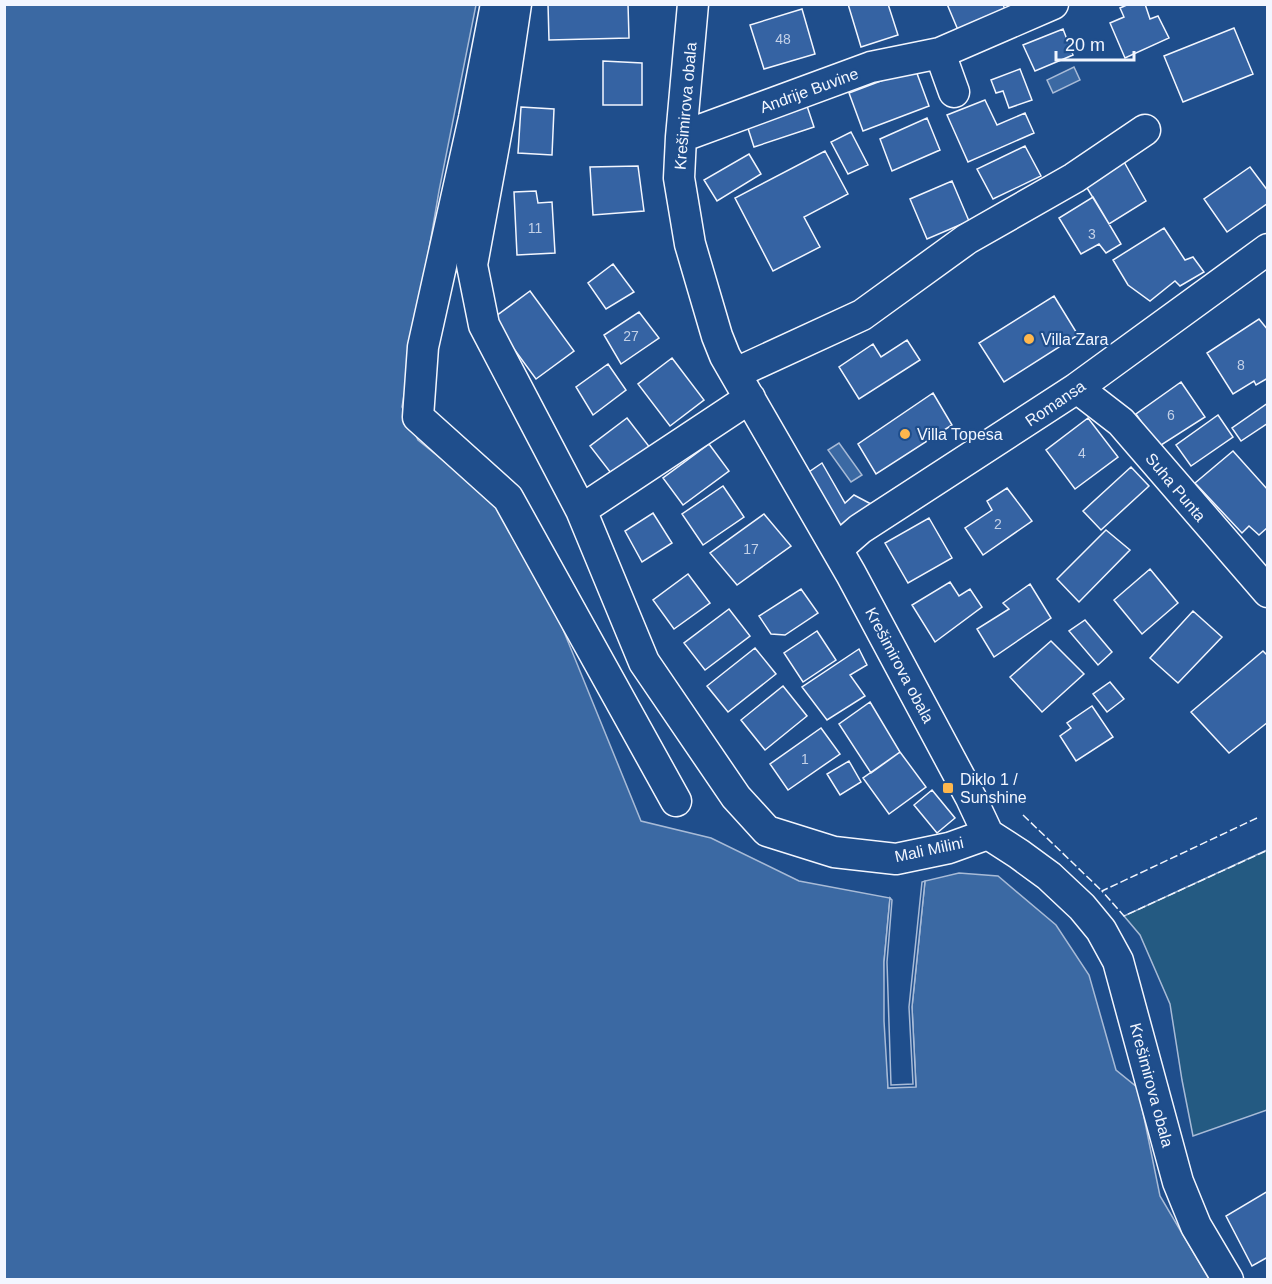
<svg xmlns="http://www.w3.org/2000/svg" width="1272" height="1284" font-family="Helvetica,sans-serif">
<rect width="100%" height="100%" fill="#1f4e8c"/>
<path fill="#245a82" stroke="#a8bbd7" stroke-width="1.5" d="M1267,850V1110L1193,1136L1182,1080L1170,1004L1140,935L1124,916Z"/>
<path fill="#3b69a3" stroke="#a8bbd7" stroke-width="1.5" d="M5,5H476L439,191L402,407L418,440L496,503L558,617L641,821L711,838L799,881L890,898L884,962L888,1088L916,1086L912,1007L925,881L959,873L998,876L1056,925L1089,975L1116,1070L1138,1088L1160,1196L1209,1279L5,1280Z
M1074,67L1080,80L1053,93L1047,80Z
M839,443L862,475L851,482L828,450Z"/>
<path fill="#1f4e8c" stroke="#a8bbd7" stroke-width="1.5" d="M925,881L912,1007L916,1087L888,1088L884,1021V962L890,898L892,900L887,962L891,1085L913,1084L909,1007L922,882Z"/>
<path fill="#3563a3" stroke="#f2f6ff" stroke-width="1.5" d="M548,4H628L629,38L549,40Z
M848,4H888L898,35L861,47Z
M947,4H1003L1005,10L958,30Z
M1129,4H1145L1150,19L1158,16L1169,38L1125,58L1110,23L1124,17L1120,8Z
M802,9L815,54L764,69L750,25Z
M1234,28L1253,74L1183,102L1164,56Z
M1063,29L1073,55L1035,71L1023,45Z
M603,61L642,63V105H603Z
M915,68L929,106L863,131L849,93Z
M1020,69L1032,100L1009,108L1003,91L996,93L991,80Z
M804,97L814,127L754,147L744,116Z
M985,100L997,125L1025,113L1034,133L968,162L947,115Z
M521,107L554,109L552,155L518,153Z
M927,118L940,150L892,171L880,139Z
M851,132L868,165L848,174L831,142Z
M1025,146L1041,176L993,199L977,169Z
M825,151L848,194L804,217L820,247L773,271L735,198Z
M749,154L761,174L717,201L704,180Z
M1123,160L1146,201L1109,224L1084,183Z
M638,166L644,211L593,215L590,167Z
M1250,167L1268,191V203L1227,232L1204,199Z
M952,181L969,221L927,239L910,199Z
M536,191L538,203L552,202L555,253L517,255L514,192Z
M1093,197L1121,244L1106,253L1099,244L1081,254L1059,218Z
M1164,228L1185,260L1193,257L1204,272L1180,286L1175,281L1150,301L1128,285L1113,260Z
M613,264L634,292L606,309L588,283Z
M530,291L574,351L536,379L492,319Z
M1054,296L1078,335L1004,382L979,343Z
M639,312L659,338L621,364L604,335Z
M1259,319L1268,330V378L1256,385L1254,381L1233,394L1207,353Z
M907,340L920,360L859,399L839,367L873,344L881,357Z
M672,358L704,400L670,426L638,384Z
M608,364L626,390L593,415L576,387Z
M1181,382L1205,417L1158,447L1136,414Z
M933,393L952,425L876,474L858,444Z
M1268,403V423L1241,441L1232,428Z
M1218,415L1233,437L1191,466L1176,445Z
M627,418L651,449L614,477L590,446Z
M1088,418L1118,457L1075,489L1046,450Z
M709,444L729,471L683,505L663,478Z
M1233,451L1268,490V527L1259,535L1249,526L1242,533L1195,483Z
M822,463L845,503L854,495L871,504L841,530L806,474Z
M1131,467L1149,486L1101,530L1083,511Z
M723,486L744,517L703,545L682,514Z
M1007,488L1032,521L983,555L965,528L992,510L987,501Z
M653,513L672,543L642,562L625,531Z
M764,514L791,546L737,585L710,553Z
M929,518L952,558L908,583L885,543Z
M1106,530L1130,550L1079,602L1057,579Z
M1150,569L1178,603L1142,634L1114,600Z
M688,574L710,603L674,629L653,600Z
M950,582L959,596L970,589L982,607L935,642L912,605Z
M1030,584L1051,618L994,657L977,629L1009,609L1003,603Z
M801,589L818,613L785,635L771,634L759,616Z
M729,609L750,636L705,670L684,643Z
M1193,611L1222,637L1178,683L1150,658Z
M1085,620L1112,652L1098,665L1069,631Z
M817,631L836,660L803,682L784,653Z
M1051,641L1084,674L1042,712L1010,677Z
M755,648L776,674L728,712L707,686Z
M859,649L867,665L850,675L865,696L827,720L802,687Z
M1263,651L1268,656V722L1229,753L1191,712Z
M1110,682L1124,699L1107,712L1093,694Z
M783,686L807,716L765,750L741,720Z
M870,702L900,752L871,773L839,724Z
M1092,706L1113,737L1076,761L1060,736L1071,728L1067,723Z
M821,728L840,754L788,790L770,764Z
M900,752L926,787L889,814L863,778Z
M849,761L861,782L840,795L827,774Z
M932,790L955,818L937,833L914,805Z
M1268,1191V1257L1252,1266L1226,1216Z"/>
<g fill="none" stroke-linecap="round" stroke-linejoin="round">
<g stroke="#f2f6ff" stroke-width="33">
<path id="minor" d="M496,4L474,118L423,347L418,417L508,498L676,801
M516,4L499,118L472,265L484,325L581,510L644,662L736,797L767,831L834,852L896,859L949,848L988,834
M693,4L681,137L679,178L690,244L717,336L725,356L851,574L971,798L988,834L1019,854L1049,876L1082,907L1101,930L1118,961L1178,1182L1196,1226L1228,1280
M954,92L940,53L1053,4
M681,137L871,67L940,53
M736,373L862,315L967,239L1074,178L1145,130
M1077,388L1121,422L1268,592
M581,510L750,398
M837,549L860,529L1077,388L1268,249"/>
</g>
<use href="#minor" stroke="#1f4e8c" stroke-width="30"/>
<path stroke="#f2f6ff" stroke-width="1.5" stroke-dasharray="8 3" stroke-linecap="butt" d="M1023,815L1102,891
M1257,818L1102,891L1124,916L1268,850"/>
</g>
<g fill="#ffb74d" stroke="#1f4e8c" stroke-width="2">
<circle cx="1029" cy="339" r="6"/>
<circle cx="905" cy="434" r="6"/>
<rect x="942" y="782" width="12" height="12" rx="3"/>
</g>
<g text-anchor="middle" stroke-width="4.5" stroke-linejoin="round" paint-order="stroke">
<g font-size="14" fill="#c3d1e8">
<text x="783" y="44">48</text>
<text x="535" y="233">11</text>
<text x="1092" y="239">3</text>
<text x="631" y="341">27</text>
<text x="1241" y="370">8</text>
<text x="1171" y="420">6</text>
<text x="1082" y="458">4</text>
<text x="998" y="529">2</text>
<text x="751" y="554">17</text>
<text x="805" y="764">1</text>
</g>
<g font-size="16" fill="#f2f6ff" stroke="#1f4e8c">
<text transform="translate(809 90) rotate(-20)" y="6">Andrije Buvine</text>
<text transform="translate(685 106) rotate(-85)" y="6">Krešimirova obala</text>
<text transform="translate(1055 403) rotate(-34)" y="6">Romansa</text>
<text transform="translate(1176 487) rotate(50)" y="6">Suha Punta</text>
<text transform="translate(900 665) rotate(62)" y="6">Krešimirova obala</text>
<text transform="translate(929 849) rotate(-12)" y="6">Mali Milini</text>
<text transform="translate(1152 1085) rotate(75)" y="6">Krešimirova obala</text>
</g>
<g font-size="16" fill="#f2f6ff" stroke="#1f4e8c" text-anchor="start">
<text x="1041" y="345">Villa Zara</text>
<text x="917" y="440">Villa Topesa</text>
<text x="960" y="785">Diklo 1 /<tspan x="960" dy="18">Sunshine</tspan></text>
</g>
</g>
<rect width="1272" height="1284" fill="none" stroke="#f2f6ff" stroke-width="12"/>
<path d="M1056 51v9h78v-9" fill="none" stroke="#f2f6ff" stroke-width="3"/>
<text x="1065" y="51" font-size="18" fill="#f2f6ff" stroke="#1f4e8c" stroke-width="4.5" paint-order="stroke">20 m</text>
</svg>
